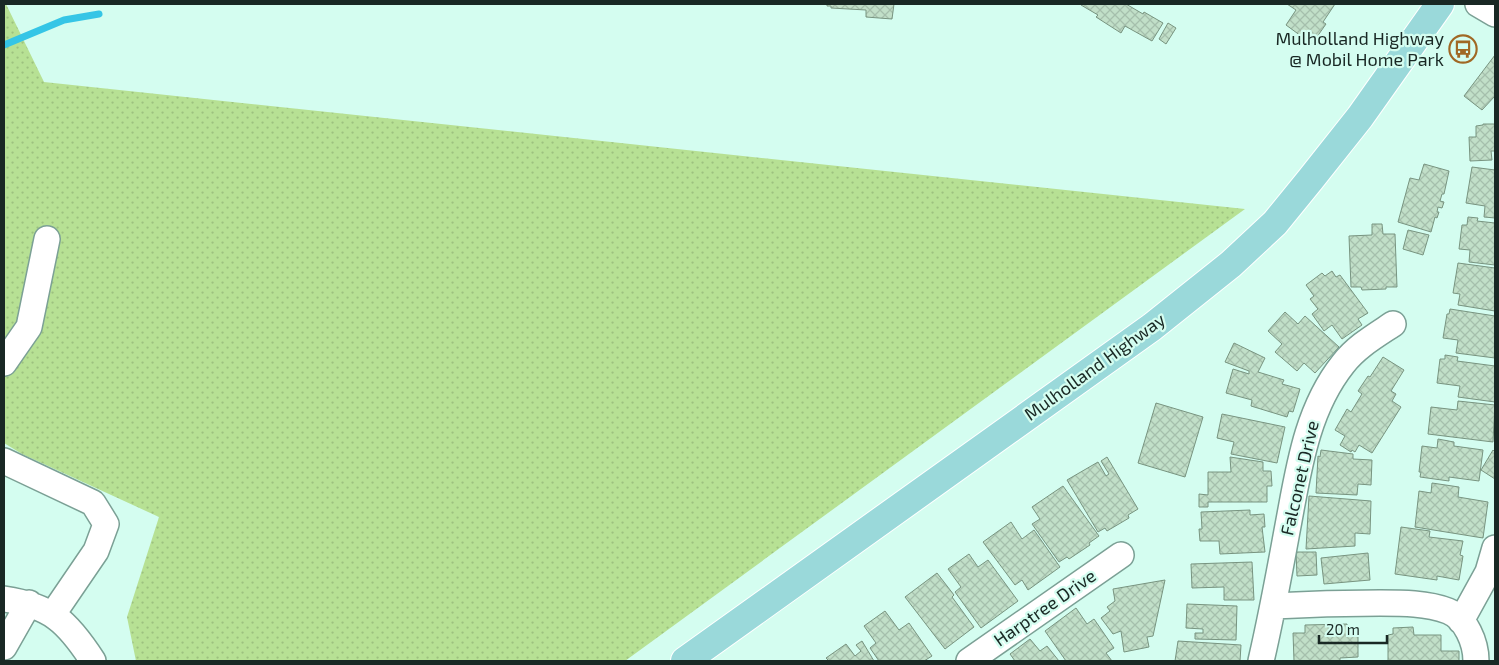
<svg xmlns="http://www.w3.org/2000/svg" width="1499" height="665" font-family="'Exo 2',sans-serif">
<defs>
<pattern id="grass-dots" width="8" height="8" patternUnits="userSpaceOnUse" patternTransform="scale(1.25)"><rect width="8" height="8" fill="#b7e194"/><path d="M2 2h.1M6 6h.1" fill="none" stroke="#9dc17f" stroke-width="1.8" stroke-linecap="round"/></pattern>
<pattern id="building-cross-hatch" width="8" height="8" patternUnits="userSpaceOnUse" patternTransform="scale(1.25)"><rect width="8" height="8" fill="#c1dfc8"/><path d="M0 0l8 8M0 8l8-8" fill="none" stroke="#a5bfac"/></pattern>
</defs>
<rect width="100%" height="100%" fill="#d4fdf0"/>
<path fill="url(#grass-dots)" d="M4,4H6L44,82L1245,209L625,661H136L127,617L159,517L22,454L4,443Z"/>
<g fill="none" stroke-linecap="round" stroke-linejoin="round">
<path stroke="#35c5e6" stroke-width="7" d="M4,45L64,20L99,14"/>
</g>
<path fill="url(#building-cross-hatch)" stroke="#789480" d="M827,4H894L892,19L866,17V10L831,8V6H827Z
M1082,4H1126L1143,14L1144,12L1163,23L1152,41L1125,26L1121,33L1096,17L1098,15L1081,5Z
M1287,4H1335L1323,22L1326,24L1312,44L1286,25L1296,10Z
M1168,23L1176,28L1166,44L1159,39Z
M1495,55V96L1482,110L1464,96Z
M1483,124H1495V151H1491L1492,160L1470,161L1469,137H1476V126L1483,125Z
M1424,164L1449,171L1444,194H1442L1440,201L1444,202L1442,208L1438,207L1437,212H1439L1437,218L1435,217L1431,232L1398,222L1410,178L1419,180Z
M1472,167L1495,170V218L1484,217L1485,206L1466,203Z
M1468,217L1478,218L1477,221L1495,223V265L1469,262L1470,250L1459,249L1462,225H1467Z
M1372,224H1382L1383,234H1395L1397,287H1386V289L1362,290L1361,287H1351L1349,236L1372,235Z
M1408,230L1429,235L1423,255L1403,249Z
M1458,263L1495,268V311L1458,305L1460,294L1453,293Z
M1332,271L1336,277L1340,275L1368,313L1358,319L1362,325L1342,339L1332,325L1324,331L1312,314L1318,309L1310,299L1314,296L1306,285L1322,273L1325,276Z
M1450,309L1495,316V358L1456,353L1458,340L1443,338L1447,314H1449Z
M1285,312L1298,324L1305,316L1339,347L1315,373L1304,363L1297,371L1275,352L1282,344L1268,331Z
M1234,343L1265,358L1258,372L1284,380L1282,384L1300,389L1293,412L1289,411L1287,417L1251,406L1252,400L1226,393L1233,369L1249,374V371L1225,362Z
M1445,355L1458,357L1457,361L1495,366V402L1458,397L1460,386L1437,383L1440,359H1445Z
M1383,357L1404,370L1391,391L1396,394L1392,401L1401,407L1372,453L1359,445L1355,452L1352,450L1351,452L1340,445L1345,436L1335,430L1347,409L1351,412L1362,394L1358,391L1368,376L1370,377Z
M1458,401L1495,405L1493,442L1428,434L1431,407L1457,410Z
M1156,403L1203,417L1185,477L1138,463Z
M1222,414L1285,427L1277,463L1231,454L1234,442L1217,438Z
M1438,439L1454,442V446L1483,450L1479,481L1449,477V481L1420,477L1421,472H1419L1422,446L1437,448Z
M1321,450L1353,454V459L1372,460L1371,485L1358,484L1357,495L1316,493L1318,456L1320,457Z
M1493,450L1495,452V479L1481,470Z
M1107,457L1138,509L1128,515L1129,518L1107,531L1105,528L1098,532L1067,480L1098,462L1106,476L1109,474L1101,461Z
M1230,457L1263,462V471H1271L1272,486H1267V502H1208V507H1199V494L1208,495V472H1231Z
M1432,483L1459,487L1458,497L1488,502L1483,538L1415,527L1419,491L1431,493Z
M1063,486L1099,536L1089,543L1090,545L1069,559L1067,557L1059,562L1032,524L1040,519L1032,507Z
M1309,496L1371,501L1370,534L1355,533V546L1306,549Z
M1250,510V515L1264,514L1265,527H1262L1265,552L1220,554L1219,541H1200L1199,529H1202L1201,512Z
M1011,522L1022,539L1034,530L1060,567L1028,590L1022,580L1015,585L983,542Z
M1401,527L1430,531L1429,537L1463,541L1460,555L1463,556L1459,580L1437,576V580L1395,574Z
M1296,552H1316L1317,575L1297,576Z
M1368,553L1370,580L1324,584L1321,558Z
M969,554L978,567L988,560L1018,601L981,628L955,592L961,587L948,569Z
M1252,562L1254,600H1224V587L1192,588L1191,564Z
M937,573L954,595L952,597L974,627L945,649L905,597Z
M1165,580L1153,636L1147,637L1149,647L1124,652L1121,631L1113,634L1101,618L1110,611L1107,607L1115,601L1113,589Z
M1187,604L1237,606L1236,640L1195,639V633H1203V629L1186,628Z
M1076,608L1087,624L1094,619L1114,648L1106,653L1112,661H1066L1045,631Z
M885,611L899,630L909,623L932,656L924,661H879L870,648L876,643L864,626Z
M1347,624V633L1358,632V657L1340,658V661H1294L1293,633H1305V625Z
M1413,627L1414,635H1441V651H1459V661H1388V635L1393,634V628Z
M1030,639L1040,651L1047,646L1059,661H1015L1010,654Z
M862,641L874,661H829L826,658L846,644L855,656L861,651L856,645Z
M1178,641L1241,645L1240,661H1175Z"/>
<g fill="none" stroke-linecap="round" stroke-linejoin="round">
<g stroke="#7ba095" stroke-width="28">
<path id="minor" d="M1478,4L1495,14
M4,363L29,327L47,239
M4,461L93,503L106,524L96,551L53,614
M4,599C51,606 67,621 93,661
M1273,606C1309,604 1344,603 1380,603C1402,603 1427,603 1448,611C1466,618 1476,643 1476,661
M1461,621L1488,572L1495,548
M4,647L29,603
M969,661L1121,555
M1261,661C1271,618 1279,575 1287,531C1298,474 1305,412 1343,364C1356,347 1375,336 1393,324"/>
</g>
<g stroke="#fff" stroke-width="30">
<path id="major" d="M685,661L1152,327L1231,264L1275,223L1310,180L1360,117L1440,4"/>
</g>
<use href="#minor" stroke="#fff" stroke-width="25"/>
<use href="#major" stroke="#9ad9da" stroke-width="28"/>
</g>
<defs>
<g id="bus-ring" transform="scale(1.4375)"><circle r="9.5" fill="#d4fdf0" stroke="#a06824" stroke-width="1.5"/><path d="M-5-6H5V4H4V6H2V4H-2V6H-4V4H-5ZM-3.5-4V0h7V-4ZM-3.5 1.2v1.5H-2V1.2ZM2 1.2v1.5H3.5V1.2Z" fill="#a06824"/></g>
</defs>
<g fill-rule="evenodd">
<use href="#bus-ring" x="1463" y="49"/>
</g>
<g text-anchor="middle" stroke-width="4.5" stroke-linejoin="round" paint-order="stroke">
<g font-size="18" fill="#192824" stroke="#d4fdf0" text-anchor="end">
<text x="1444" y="45">Mulholland Highway<tspan x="1444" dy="21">@ Mobil Home Park</tspan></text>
</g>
<g font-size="18" fill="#192824" stroke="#d4fdf0">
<text transform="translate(1095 367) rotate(-36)" y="6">Mulholland Highway</text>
<text transform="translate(1300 478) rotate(-77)" y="6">Falconet Drive</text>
<text transform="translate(1045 608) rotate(-35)" y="6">Harptree Drive</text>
</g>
</g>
<rect width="1499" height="665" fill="none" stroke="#192824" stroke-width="10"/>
<path d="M1319 635v8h68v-8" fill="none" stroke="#192824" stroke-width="2.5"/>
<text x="1326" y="635" font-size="15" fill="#192824" stroke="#d4fdf0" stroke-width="4" paint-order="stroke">20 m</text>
</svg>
